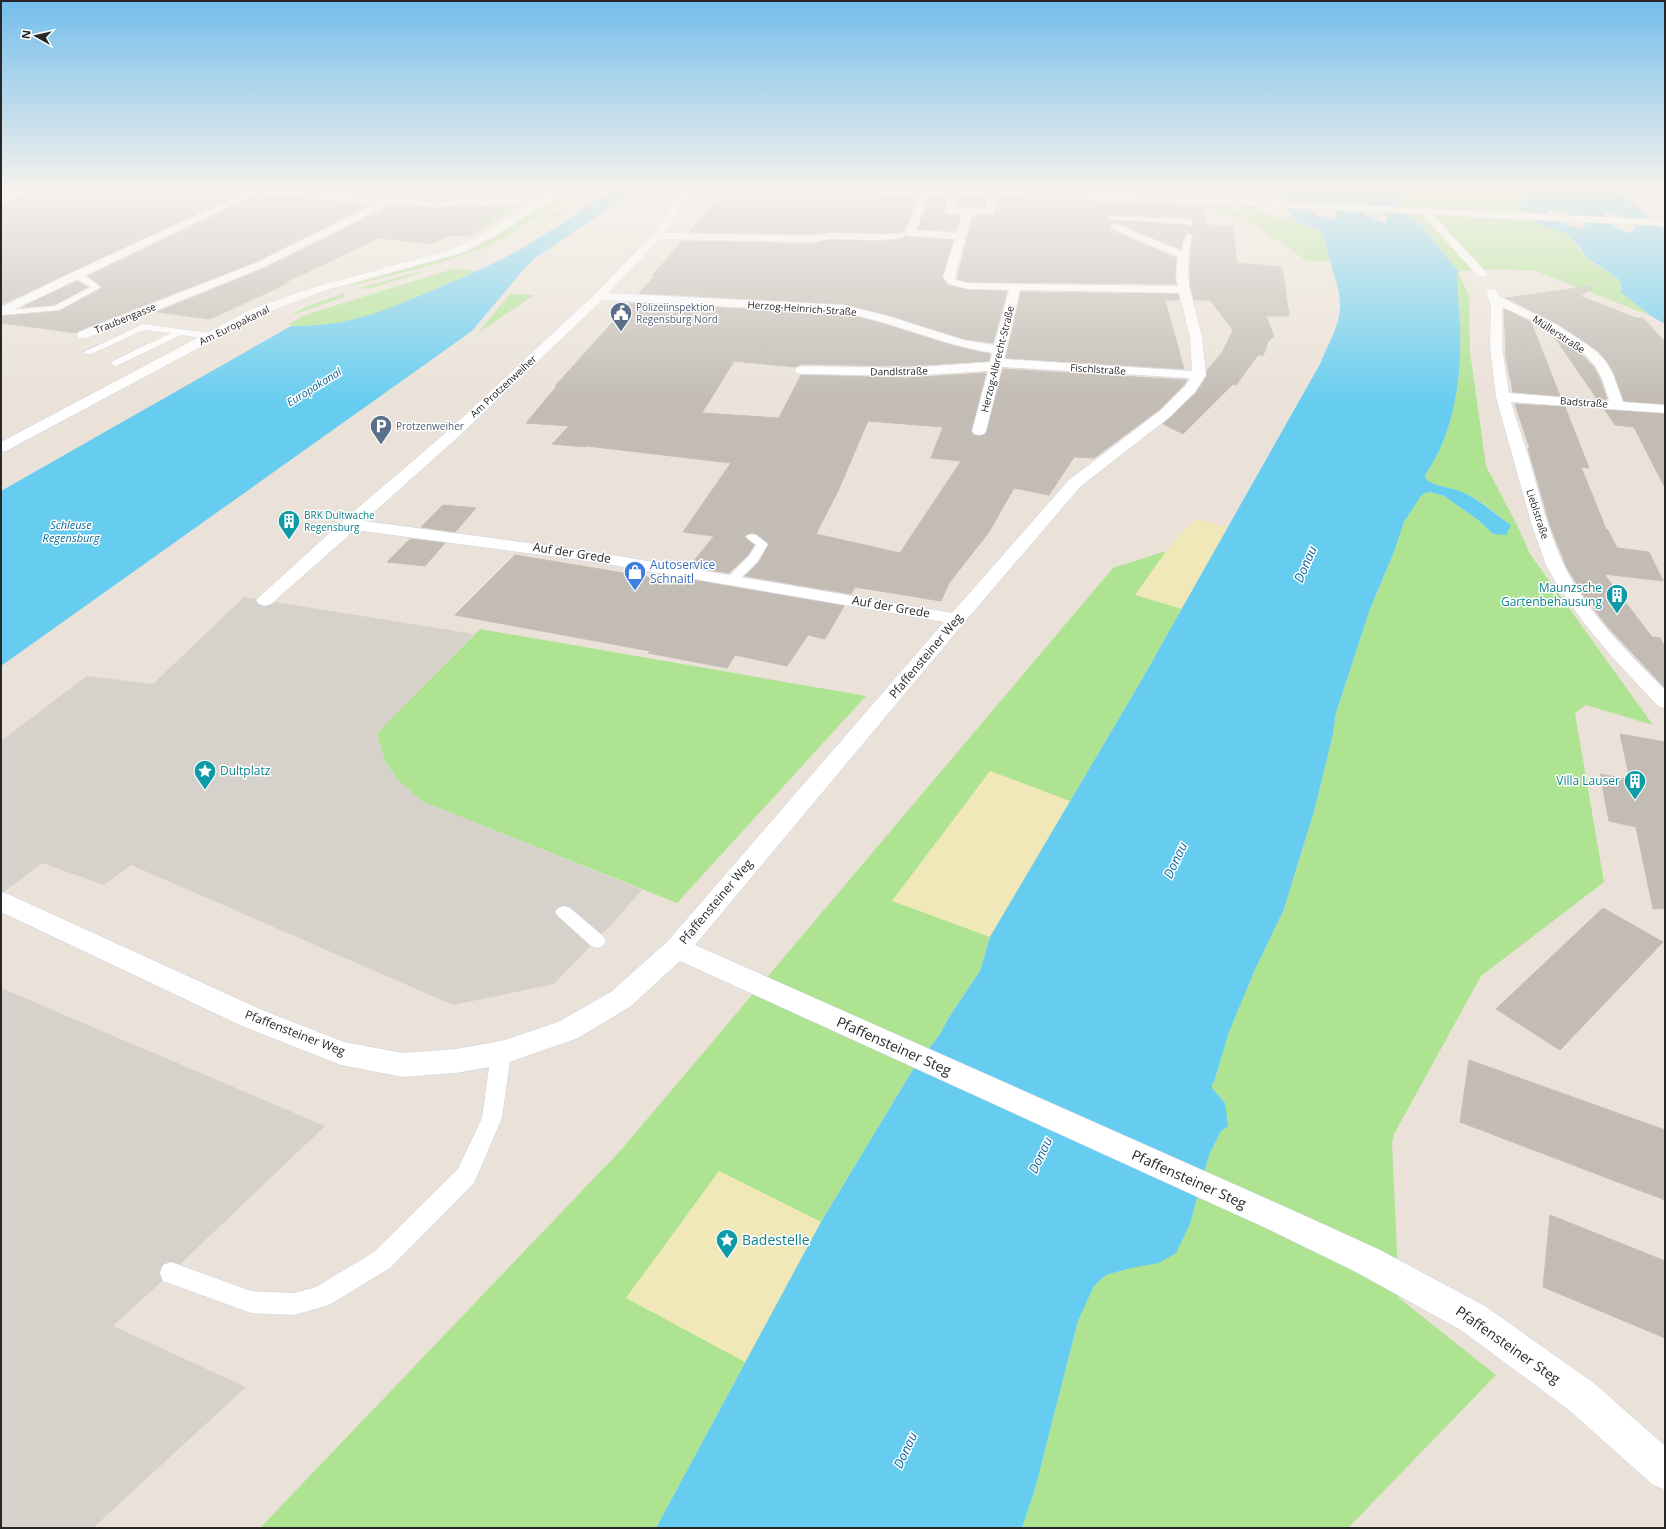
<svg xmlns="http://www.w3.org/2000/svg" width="1666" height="1529" font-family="'Open Sans',sans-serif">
<rect width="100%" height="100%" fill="#eae2d8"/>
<path fill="#aee392" d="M594,188H600L551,219L533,226Z
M1208,188H1279L1275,191L1282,198C1279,198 1275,199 1272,198C1263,196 1256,190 1250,199C1258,212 1268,215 1282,219L1287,216L1298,222L1321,232L1324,236L1325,243L1330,261H1307L1244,217L1215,214L1213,204H1223L1229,208L1230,212L1246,213L1238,196L1224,195L1220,200L1213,199Z
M1396,188H1519L1522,191L1519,193L1524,199L1523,203L1518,205L1542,226L1566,233L1591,262L1613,275L1619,280L1623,294L1651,316L1536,271L1495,269L1458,271L1469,296L1470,352L1486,466L1518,527L1530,554L1653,725L1586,705L1575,713L1604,882L1481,976L1394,1134L1392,1143L1399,1298L1496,1375L1348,1528H1022L1035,1489L1078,1321L1094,1286L1106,1275L1131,1268L1190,1224L1209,1155L1221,1131L1226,1128L1225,1103L1212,1088V1084L1214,1081L1229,1032L1254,972L1284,909L1315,808L1333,734L1336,713L1370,609L1394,552L1404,522L1421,496L1425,493L1430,492L1444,496L1478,520L1493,534L1511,526C1495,513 1479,498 1460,491C1451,488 1430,485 1425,478V475C1455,433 1462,375 1460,326C1459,307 1457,289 1458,271L1421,225L1398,206L1401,194Z
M562,196L570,197L492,245L440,263L354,285L353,284L468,251Z
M502,204H522L470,236Z
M455,268L476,271C419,296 352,334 288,325L305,315Z
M421,271L424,272L368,289L359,288Z
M344,293V297L289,316L306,307Z
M510,294L534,295L478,333Z
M1166,551L1209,561L1141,681L990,937L980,971L949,1017L940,1034L912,1071L821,1222L656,1528H260L621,1150L1113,568Z
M480,629L866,696L677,903L421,801L398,780L384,760L377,733Z"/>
<path fill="#f1e8b9" d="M1195,519L1228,527L1182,609L1135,595L1166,551Z
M990,771L1070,801L990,937L892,901Z
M719,1171L821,1222L745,1362L626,1298Z"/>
<path fill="#d6d2cb" d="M244,597L474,634L377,733L384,760L398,780L421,801L642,890L613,923L554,984L453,1005L131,865L104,885L42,863L1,894V741L87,676L153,684Z
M1,988L325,1126L171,1273L113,1326L246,1387L93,1528H1Z"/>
<path fill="#67cdf0" d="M614,188H639L535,258L524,269L472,331L1,666V491L291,326C347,327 381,312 431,291C456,280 482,269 506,257C544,237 579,211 614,188Z
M1279,188H1396L1401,194L1398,206L1421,225L1458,271C1457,289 1459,307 1460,326C1462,375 1455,433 1425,475V478C1430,485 1451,488 1460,491C1480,499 1494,514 1511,525L1506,535L1493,534L1478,520L1444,496L1430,492L1425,493L1421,496L1404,522L1394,552L1370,609L1336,713L1333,734L1315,808L1284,909L1254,972L1229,1032L1214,1082L1212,1084V1088L1225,1103L1228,1126L1221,1131L1209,1155L1190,1224L1176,1253L1159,1263L1131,1268L1106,1275L1094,1286L1078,1321L1035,1489L1022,1528H656L821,1222L912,1071L940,1034L949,1017L980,971L990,937L1141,681L1320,364C1327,346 1341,324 1340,303C1340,290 1334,277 1331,264C1329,259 1325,238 1323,235C1318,226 1306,227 1299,223C1293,220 1282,197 1275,191Z
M1519,188H1615L1664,229L1665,233V324L1651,316L1623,294L1620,291L1622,289L1619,280L1613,275L1588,259L1579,246L1566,233L1542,226L1517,205L1523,203L1524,199L1518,193L1522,191Z"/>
<path fill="#eae2d8" d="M1311,200L1329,206H1355L1354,202L1357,200L1368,203L1376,207L1405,209L1411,213L1383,212L1387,216L1386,224L1367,216L1361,212L1335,211L1337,216L1331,220L1316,215L1309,209L1286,208L1283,204H1305L1306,201Z
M1553,209L1576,216L1604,217V213L1607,211L1626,218L1636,227L1631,233L1617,228L1608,222L1583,221L1585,225L1584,228L1581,229L1564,224L1555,219H1530L1532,220L1524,213L1548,214L1549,211Z"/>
<path fill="#c2bcb5" stroke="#c5beb2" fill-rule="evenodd" d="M41,188H233L241,193L1,305V205L37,191Z
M286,188H354L343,193Z
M366,188H524L515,196L435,200L355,195Z
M994,188H1071L1072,191L997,190Z
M1130,189L1206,193L1205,196L1129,193Z
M724,191L775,192L918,196L904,232L880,233L829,232L811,234L689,232Z
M258,194L370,205L255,262L78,331L77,333L1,323V317L4,316L60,311L102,288L88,276Z
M930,196L947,197L943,212L949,216H960L956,231L918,229Z
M959,197H986L985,207H957Z
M998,198L1205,205V225L1233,226L1237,263L1282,267L1289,316H1266L1274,336L1268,342L1263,356L1258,355L1236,385L1233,384L1183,434L1163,424L1196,393L1207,376V370L1222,353L1233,330L1210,300H1194L1190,285V266L1193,234L1190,232L1185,234L1180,249L1117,223L1112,224L1110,226L1111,230L1176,258L1175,276L1176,284L968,282L957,279L973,216L994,215ZM1112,214L1190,218L1193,221L1194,224L1189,227L1186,225L1109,220L1108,218Z
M504,206L470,236L450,235L432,244L379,238L284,283H287L273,290L210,319L157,312L265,268L388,207L435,208Z
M906,236L953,240L942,277L948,285L968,290L1007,291L993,343L964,339L888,315L844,304L639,293L655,276H652L682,241L811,244L829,240L890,241Z
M77,281L88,287L54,305L22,307Z
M1591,286L1592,289L1580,296L1636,318H1643L1665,342V404L1624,401L1614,373L1607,361L1598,351L1558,324L1506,298Z
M1021,292L1178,294L1179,300H1165L1184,369L1006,358Z
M630,303L844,314L881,323L954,346L990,354L989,361L906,366L802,364L795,367L734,361L702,413L779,418L801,375L906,378L986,373L971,431L973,435L979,436L984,435L987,431L1003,369L1187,380L1184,385L1160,409L1094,458L1074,457L1049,495L1014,488L989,532L949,583L941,601L855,587L851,594L745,576L759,562L769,544L757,534L752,533L747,534L744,537L754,545L748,555L729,573L689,567L714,536L683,532L731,463L587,446L586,447L552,444L569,426L526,423L557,386H555ZM868,421L943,427L931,458L961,461L900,553L816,534L838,491Z
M1504,309L1531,322L1560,396L1513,392L1505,353H1506Z
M1551,332L1575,348L1594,367L1600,379L1607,399H1597Z
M1515,404L1565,407L1589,468L1581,467L1606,529L1608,530L1617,548L1649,552L1663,581L1604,574L1652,637L1660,638L1665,647V688L1607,626L1584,596L1567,568L1550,525L1528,448L1530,449Z
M1605,410L1665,414V488L1634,427L1615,425Z
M443,505L476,508L455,532L421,527Z
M410,539L445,543L425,566L387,562Z
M515,555L678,582L680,578L844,606L825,639L808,635L787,666L735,655L727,668L648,653L650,651L455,615Z
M1620,734L1665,742V908L1653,909L1636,827L1609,821L1600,774L1630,780Z
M1603,908L1663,942L1560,1050L1496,1009Z
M1469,1060L1665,1130V1200L1460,1122Z
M1550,1215L1665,1261V1338L1543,1287Z"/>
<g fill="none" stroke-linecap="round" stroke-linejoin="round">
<g stroke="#cdd1e1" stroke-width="1">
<path id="lane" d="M357,188H365L343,199L338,198Z
M1112,216L1190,220L1192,221L1193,224L1190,226L1187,224L1110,219L1109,218Z
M903,233L905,234V236C897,239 882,242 874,237C881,232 894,235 903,233Z
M1189,233L1192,235L1188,256L1187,258H1181L1180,256L1186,235Z
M74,272H80L101,287L59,310L1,315V311L54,306L91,287L78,280L73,274Z
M143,324L210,333L214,336L210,339L181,335L116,366L113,365L112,363L113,361L171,333L144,330L91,354H85L84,352Z
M752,534L756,535L768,544L758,561L737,582H729L727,579L729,576L749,556L756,545L746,537L748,535Z
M564,906L570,908L603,936L606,941L603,946L597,948L591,946L558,916L555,912L558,908Z
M501,1045L508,1047L511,1053L502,1118L474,1183L390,1268L329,1305L294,1315L251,1313L163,1281L160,1273L163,1265L171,1262L251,1291L294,1293L316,1287L374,1252L458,1169L482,1118L491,1053L494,1047Z"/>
</g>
<g stroke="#cdd1e1" stroke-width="1">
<path id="street" d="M25,188H38L36,190L1,204V198Z
M234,188H269L386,199L435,201L522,197L541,198L557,188H569L493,237L458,254L323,291L260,315L6,451L1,452V442L252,309L315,287L450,250L485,233L533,203L435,207L388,205L264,267L87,338H79L77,335L79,332L256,263L375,204L239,191Z
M684,188H694L664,233L811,236L829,233L878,234L883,237L878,240L829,239L811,242L660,239L608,293L844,305L888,316L964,340L994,345L1009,290L968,289L948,284L943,277L955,239L910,236L905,233L920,194L807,191L802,188H955L989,190L993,189L997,191L1122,194L1665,220V226L1433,215L1486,272L1488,274L1482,277L1478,276L1422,214L1122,200L997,196L993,214H972L955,277L956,280L968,283L1178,286L1176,276L1178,257L1112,229L1111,227L1112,225L1116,224L1188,254L1189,256L1188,266L1189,285L1202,337L1206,375L1195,392L1171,416L1081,486L968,618L695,945L1290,1209L1380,1250L1485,1306L1595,1384L1665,1446V1490L1652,1484L1569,1410L1461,1330L1356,1272L1268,1229L680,961L631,1006L578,1038L501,1065L456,1073L403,1077L341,1065L242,1026L1,912V892L10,895L262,1010L344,1042L403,1053L456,1049L501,1041L558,1022L611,992L668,941L944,622L595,562L355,530L271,604L265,606L259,604L256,600L344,520L448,431L595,294L653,234ZM929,194L949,195L944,211L949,214H962L957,233L916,230ZM958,195L988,196L986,209L955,208ZM1020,290L1179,293L1190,337L1192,371L1004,359ZM602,300L844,313C894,322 941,345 992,353L990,362L906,368L802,366L797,367L795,370L797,373L802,374L906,376L988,371L972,431L974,434L979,435L984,434L986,431L1002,367L1190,378L1185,386L1161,410L1069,480L952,613L595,552L364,521L458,437Z
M1492,289L1496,290L1500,297L1557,325L1585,343L1597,352L1606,362L1613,374L1623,402L1665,405V413L1511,402C1517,423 1525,444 1531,465C1542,505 1552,546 1573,582C1597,622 1632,657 1665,690V708L1658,706L1613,658L1584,623L1556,583L1546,565L1532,526L1496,397L1490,347L1491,306L1486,292L1488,290ZM1502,307C1534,321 1573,338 1595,366C1602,376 1606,389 1609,401L1509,393L1502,347Z"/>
</g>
<g stroke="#cdd1e1" stroke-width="1">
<path id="secondary" d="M255,188H268L1,316V307L73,272Z"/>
</g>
<use href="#lane" fill="#fff" fill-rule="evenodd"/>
<use href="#street" fill="#fff" fill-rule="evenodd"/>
<use href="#secondary" fill="#fff" fill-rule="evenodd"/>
</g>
<linearGradient id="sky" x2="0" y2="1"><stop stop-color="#74beeb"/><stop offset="0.47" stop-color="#f6f2ed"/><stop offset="1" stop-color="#f6f2ed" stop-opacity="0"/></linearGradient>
<rect width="1666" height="402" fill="url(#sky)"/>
<defs>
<g id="civic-pin" transform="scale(1.15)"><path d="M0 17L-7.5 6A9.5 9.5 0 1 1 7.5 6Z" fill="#5c6f8a" stroke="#fff"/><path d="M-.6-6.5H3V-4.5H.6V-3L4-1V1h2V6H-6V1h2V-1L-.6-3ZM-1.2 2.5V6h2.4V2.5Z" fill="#fff"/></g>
<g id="parking-pin" transform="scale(1.15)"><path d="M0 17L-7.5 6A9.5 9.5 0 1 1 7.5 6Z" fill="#5c6f8a" stroke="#fff"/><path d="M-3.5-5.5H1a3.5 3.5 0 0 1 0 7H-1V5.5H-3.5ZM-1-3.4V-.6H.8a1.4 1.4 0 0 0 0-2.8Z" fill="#fff"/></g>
<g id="building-pin" transform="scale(1.15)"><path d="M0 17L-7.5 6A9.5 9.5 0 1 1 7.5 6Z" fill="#0f9aa8" stroke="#fff"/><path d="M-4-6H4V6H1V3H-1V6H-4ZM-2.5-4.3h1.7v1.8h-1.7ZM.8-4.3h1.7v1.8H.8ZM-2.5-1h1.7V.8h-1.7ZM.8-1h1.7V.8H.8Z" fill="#fff"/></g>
<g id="shop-pin" transform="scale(1.15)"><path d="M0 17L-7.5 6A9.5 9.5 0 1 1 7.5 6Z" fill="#3f7fe0" stroke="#fff"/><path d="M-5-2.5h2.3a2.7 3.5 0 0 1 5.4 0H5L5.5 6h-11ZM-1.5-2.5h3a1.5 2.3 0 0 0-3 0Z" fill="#fff"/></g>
<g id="sight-pin" transform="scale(1.15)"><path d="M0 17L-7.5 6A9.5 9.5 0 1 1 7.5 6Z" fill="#0f9aa8" stroke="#fff"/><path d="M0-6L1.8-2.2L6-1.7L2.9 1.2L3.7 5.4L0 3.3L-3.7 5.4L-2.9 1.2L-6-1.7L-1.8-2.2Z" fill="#fff"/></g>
</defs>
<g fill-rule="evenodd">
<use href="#civic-pin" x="621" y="313"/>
<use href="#parking-pin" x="381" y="426"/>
<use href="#building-pin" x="289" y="521"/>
<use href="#shop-pin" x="635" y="572"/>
<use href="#building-pin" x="1617" y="595"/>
<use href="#sight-pin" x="205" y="771"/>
<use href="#building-pin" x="1635" y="781"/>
<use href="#sight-pin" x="727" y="1240"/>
</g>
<g text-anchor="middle" stroke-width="3" stroke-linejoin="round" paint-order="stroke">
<g font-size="10" fill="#4e5e75" stroke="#fff" text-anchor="start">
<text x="636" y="311">Polizeiinspektion<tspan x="636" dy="12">Regensburg Nord</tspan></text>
<text x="396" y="430">Protzenweiher</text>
</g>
<g font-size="10" fill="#272727" stroke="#fff">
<text transform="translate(802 308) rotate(4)" y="4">Herzog-Heinrich-Straße</text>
<text transform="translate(125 318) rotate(-22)" y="4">Traubengasse</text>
<text transform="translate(234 325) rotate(-26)" y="4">Am Europakanal</text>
<text transform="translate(1559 334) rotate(33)" y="4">Müllerstraße</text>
<text transform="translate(997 359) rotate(-76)" y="4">Herzog-Albrecht-Straße</text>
<text transform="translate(1098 369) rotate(4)" y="4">Fischlstraße</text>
<text transform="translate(899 371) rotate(-1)" y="4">Dandlstraße</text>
<text transform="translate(503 386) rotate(-43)" y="4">Am Protzenweiher</text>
<text transform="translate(1584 402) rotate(4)" y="4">Badstraße</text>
<text transform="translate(1538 514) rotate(72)" y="4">Lieblstraße</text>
</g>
<g font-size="10" fill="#0d838f" stroke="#fff" text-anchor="start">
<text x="304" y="519">BRK Dultwache<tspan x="304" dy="12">Regensburg</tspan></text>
</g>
<g font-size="11" font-style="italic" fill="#0a6898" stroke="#fff">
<text transform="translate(314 387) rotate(-32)" y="4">Europakanal</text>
<text x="71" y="529">Schleuse<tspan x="71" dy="13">Regensburg</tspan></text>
</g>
<g font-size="12" fill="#272727" stroke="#fff">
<text transform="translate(572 553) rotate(9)" y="4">Auf der Grede</text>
<text transform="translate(891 607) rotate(10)" y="4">Auf der Grede</text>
<text transform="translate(926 656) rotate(-50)" y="4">Pfaffensteiner Weg</text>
<text transform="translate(716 902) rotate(-50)" y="4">Pfaffensteiner Weg</text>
<text transform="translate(295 1033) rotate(21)" y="4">Pfaffensteiner Weg</text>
</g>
<g font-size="12" fill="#366cbe" stroke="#fff" text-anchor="start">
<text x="650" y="569">Autoservice<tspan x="650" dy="14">Schnaitl</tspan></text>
</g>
<g font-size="12" fill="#0d838f" stroke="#fff" text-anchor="end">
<text x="1602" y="592">Maunzsche<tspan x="1602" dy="14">Gartenbehausung</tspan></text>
<text x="220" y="775" text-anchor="start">Dultplatz</text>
<text x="1620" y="785">Villa Lauser</text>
</g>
<g font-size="13" font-style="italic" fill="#0a6898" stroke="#fff">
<text transform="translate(1305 564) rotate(-67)" y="5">Donau</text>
<text transform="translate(1175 860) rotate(-65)" y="5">Donau</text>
<text transform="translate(1040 1155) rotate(-65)" y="5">Donau</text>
<text transform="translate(905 1450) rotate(-65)" y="5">Donau</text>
</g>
<g font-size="14" fill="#272727" stroke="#fff">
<text transform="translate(894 1046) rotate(24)" y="5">Pfaffensteiner Steg</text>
<text transform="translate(1189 1179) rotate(24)" y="5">Pfaffensteiner Steg</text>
<text transform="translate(1508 1345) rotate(35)" y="5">Pfaffensteiner Steg</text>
</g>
<g font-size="14" fill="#0d838f" stroke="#fff" text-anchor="start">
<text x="742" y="1245">Badestelle</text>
</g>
</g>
<rect width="1666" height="1529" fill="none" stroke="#272727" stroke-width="4"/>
<g transform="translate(36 36) rotate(278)" stroke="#ffffff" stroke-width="3" paint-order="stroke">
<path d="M0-3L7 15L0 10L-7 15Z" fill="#272727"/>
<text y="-6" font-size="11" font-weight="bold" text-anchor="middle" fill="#272727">N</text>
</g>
</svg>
